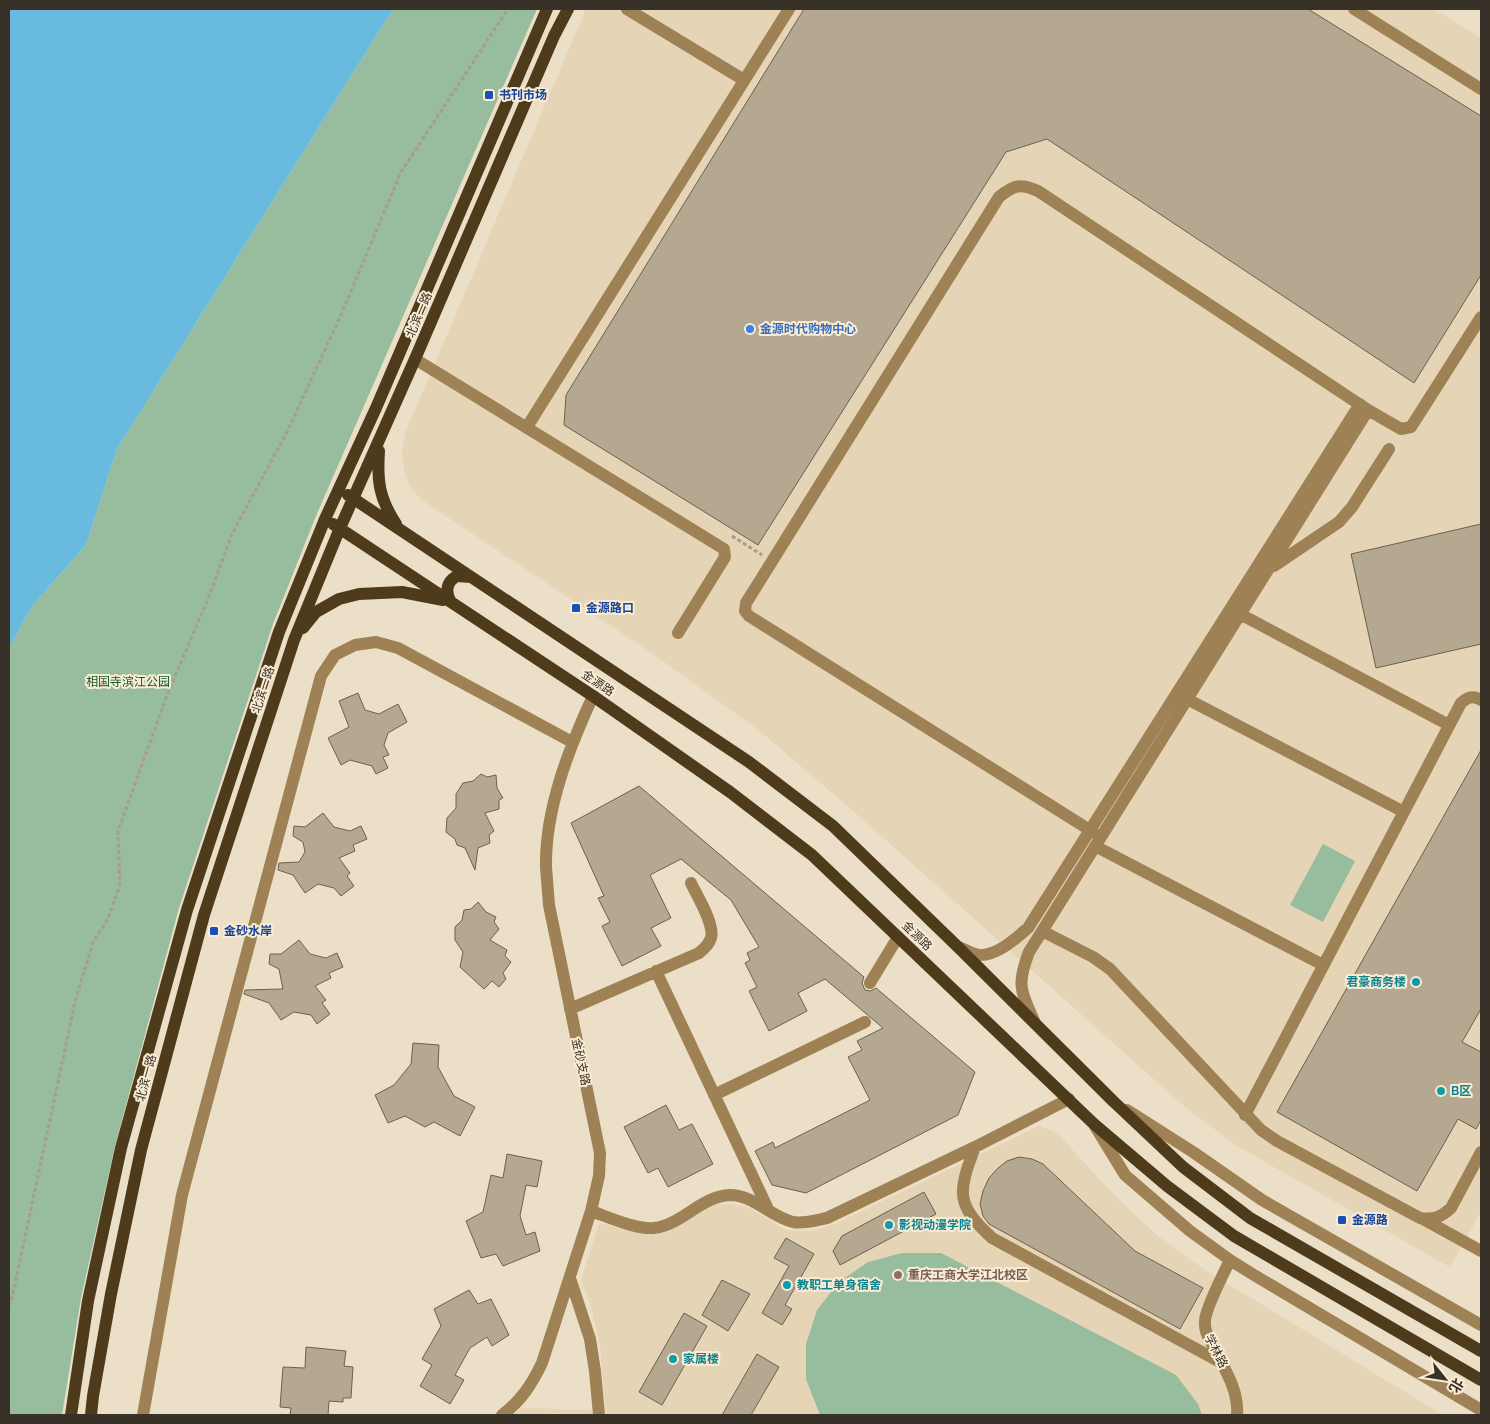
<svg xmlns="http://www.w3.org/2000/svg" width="1490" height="1424" font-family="Raleway,'Noto Sans SC',sans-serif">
<rect width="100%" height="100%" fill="#ecdfc7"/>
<path fill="#e5d4b5" d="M586,9H1434L1481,38V1212L1450,1267L1237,1146L1185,1107L851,809L761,732L656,656L422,500L409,486L404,468L402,452L406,431Z
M1039,1126L1057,1133L1118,1199L1158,1236L1205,1270L1443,1415H606L600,1346L591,1306L581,1280L599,1223L651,1236L670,1231L714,1205L731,1204L747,1207L786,1230L812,1231L837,1223Z
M523,1408L592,1410L593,1415H513Z"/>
<path fill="#97bc9e" d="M393,9H537L316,516L273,624L179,908L115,1146L81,1298L62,1415H9V648L33,605L86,545L117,449Z
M1323,844L1355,861L1323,922L1290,905Z
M902,1253H941L1176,1375L1198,1404L1202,1415H820L806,1379V1344L817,1310L839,1282L868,1262Z"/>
<path fill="#68bbdf" d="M9,9H393L117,449L86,545L33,605L9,648Z"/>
<path fill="#b5a891" stroke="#6d614c" d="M804,9H1308L1481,116V275L1414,383L1047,139L1006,152L758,545L564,425L566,395Z
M1481,524V644L1376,668L1351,554Z
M358,693L365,710L379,714L398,704L407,722L388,733L384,745L389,755L383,757L388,768L376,774L372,766L350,760L341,765L328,738L349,727L339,701Z
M1481,750V1009L1462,1042L1481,1052V1120L1476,1129L1458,1119L1417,1191L1277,1112Z
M481,774L487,777L496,775L497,788L503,798L499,800V809L485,813L494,831L489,835L490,843L478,848L475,870L465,848L457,845L455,839L446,832L447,818L456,808V794L463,783L473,781Z
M639,786L864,977L862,983L865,990L870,991L876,988L975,1072L958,1115L806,1193L772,1185L755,1151L773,1142L775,1148L870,1100L848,1057L862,1050L857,1041L883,1028L825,979L798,993L807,1011L769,1031L749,991L757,987L745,963L750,960L747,953L759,947L731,900L681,859L650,875L671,918L651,928L661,946L622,966L602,926L610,922L598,898L604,896L571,823Z
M323,813L334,827L350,831L361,826L367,839L353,845L355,851L339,858L350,873L347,876L354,886L341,896L334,888L318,884L305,893L293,875L278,870L279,863L299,862L305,852L303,842L293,836L294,826L305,827Z
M478,902L486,912L496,917L494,922L499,929L490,940L507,950L505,956L511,962L503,973L506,979L499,987L492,981L484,989L460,967L463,952L455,940V927L462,920L464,910L471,909Z
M299,940L310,954L326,958L337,953L343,967L329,973L331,978L315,986L326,1000L322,1003L330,1014L317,1024L311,1015L294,1012L281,1020L269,1003L244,994L245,990L283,989L279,969L269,964L270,954H281Z
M413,1043L439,1045L438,1067L454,1096L475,1107L460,1136L434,1122L425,1127L405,1116L388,1123L375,1095L394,1085L411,1064Z
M666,1105L679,1130L692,1124L713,1164L668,1187L658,1168L648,1173L624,1127Z
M507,1154L542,1161L537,1187L526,1185L520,1216L526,1235L535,1232L540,1251L503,1266L496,1254L481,1258L466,1221L483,1212L491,1175L503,1178Z
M1019,1157L1032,1159L1043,1164L1135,1251L1203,1288L1180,1329L989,1224L983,1216L980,1204L983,1191L989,1178L998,1168L1007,1161Z
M924,1192L936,1214L840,1265L833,1251L842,1236Z
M786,1238L814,1254L785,1305L792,1309L782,1325L762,1313L789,1266L774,1258Z
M722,1280L750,1294L728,1331L702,1315Z
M469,1290L478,1304L491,1299L509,1335L492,1346L487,1337L470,1348L455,1375L464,1380L450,1404L420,1386L432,1365L422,1359L441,1326L434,1309Z
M684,1313L707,1326L662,1405L639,1392Z
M306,1347L346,1351L344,1366L353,1367L351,1398H343V1402L329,1401L328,1415H290L291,1408L280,1407L283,1367L305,1368Z
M757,1354L779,1367L751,1415H722Z"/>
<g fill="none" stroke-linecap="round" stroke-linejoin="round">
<path stroke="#a79d8a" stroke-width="3" stroke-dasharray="4 2.5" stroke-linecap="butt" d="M732,536L762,555
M9,1306L14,1289L75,1002L93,942L108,919L120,885L118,831L166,698L212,589L231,536L286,434L341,315L401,172L508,9"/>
<path stroke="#9e8155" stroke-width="12" d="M627,9L744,80
M1354,9L1481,89
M415,359L724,549L725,557L678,633
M527,427L789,9
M1274,566L1339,522L1352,507L1389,449
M1240,614L1449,725
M1187,699L1404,812
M1101,837L749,616L745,611L746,603L999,197C1014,185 1020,183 1038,191L1368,410L1401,429L1411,427L1481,317
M1095,846L1323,965
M1042,931L1093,957L1110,969L1261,1130L1277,1141L1420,1218C1434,1220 1441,1217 1451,1208L1481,1152
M958,947C965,949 974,955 980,955C998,955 1015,939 1028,928L1360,404
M656,971L768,1209
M870,983L898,937
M570,1009L699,953C704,949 709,944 711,938C715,924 697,896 691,883
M1035,1023C1021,991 1016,986 1029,952L1368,410
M714,1095L865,1022
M1127,1110L1193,1152L1262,1200L1481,1325
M1245,1115L1461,703C1468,697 1473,695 1481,700
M1095,1126L1125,1175L1190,1231L1230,1260L1254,1275L1481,1410
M975,1147C958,1192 955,1204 992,1238L1222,1363
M591,1211C608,1217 637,1230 654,1228C682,1225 701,1196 730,1195C754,1195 771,1217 793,1222C804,1224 817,1220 827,1218L975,1147L1069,1099
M1423,1219L1481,1251
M1230,1260C1224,1273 1205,1309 1205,1321C1204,1331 1209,1338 1213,1346C1224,1368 1239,1390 1237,1415
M570,1278L590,1339L595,1371L599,1415
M143,1415L182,1195L321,676L335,655L355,645L376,642L398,648L572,742
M502,1415C521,1401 532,1384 542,1363L591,1211L599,1176L600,1153L549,905C548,893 547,880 546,867C545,809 569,748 593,696"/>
<path stroke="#4e3b1c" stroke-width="12" d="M379,451C377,481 379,498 396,524
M348,495L749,762L833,826L958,947L1113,1101L1183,1167L1250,1218L1481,1351
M333,524L593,696L730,792L812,855L1094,1124L1167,1186L1234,1236L1481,1380
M451,602C445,592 446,582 457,576L471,577
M303,628L316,612L339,599L359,594L402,592L443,600
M71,1415L88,1301L121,1148L187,910L279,632L325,519L376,408L547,9
M91,1415L93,1396L111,1294L141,1150L204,915L294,640L340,528L415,359L554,36L568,9"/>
</g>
<g fill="#1a4fb4" stroke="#faecd4" stroke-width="2">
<rect x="484" y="90" width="10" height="10" rx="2.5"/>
<rect x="571" y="603" width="10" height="10" rx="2.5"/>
<rect x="209" y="926" width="10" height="10" rx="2.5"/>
<rect x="1337" y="1215" width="10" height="10" rx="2.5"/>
</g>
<circle fill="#3f7fe0" stroke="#faecd4" stroke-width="2" cx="750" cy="329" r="5"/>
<g fill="#0f9aa8" stroke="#faecd4" stroke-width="2">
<circle cx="1416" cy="982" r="5"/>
<circle cx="1441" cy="1091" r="5"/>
<circle cx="889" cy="1225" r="5"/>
<circle cx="787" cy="1285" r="5"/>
<circle cx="673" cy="1359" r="5"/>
</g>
<circle fill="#8d6e63" stroke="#faecd4" stroke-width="2" cx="898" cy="1275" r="5"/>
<g text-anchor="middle" stroke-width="4" stroke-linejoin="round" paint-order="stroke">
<g font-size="12" font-weight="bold" fill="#164399" stroke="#faecd4" text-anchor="start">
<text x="499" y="99">书刊市场</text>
<text x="586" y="612">金源路口</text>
<text x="224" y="935">金砂水岸</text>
<text x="1352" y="1224">金源路</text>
</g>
<g font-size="12" fill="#373128" stroke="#faecd4">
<text transform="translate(419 315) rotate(-67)" y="4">北滨一路</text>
<text transform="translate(598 683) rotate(34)" y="4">金源路</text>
<text transform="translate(263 690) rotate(-72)" y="4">北滨一路</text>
<text transform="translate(917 936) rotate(44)" y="4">金源路</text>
<text transform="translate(581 1062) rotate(78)" y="4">金砂支路</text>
<text transform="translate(146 1078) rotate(-75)" y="4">北滨一路</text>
<text transform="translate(1216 1351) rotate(63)" y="4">学林路</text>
</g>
<g font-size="12" font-weight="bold" fill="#366cbe" stroke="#faecd4" text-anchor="start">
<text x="760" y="333">金源时代购物中心</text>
</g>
<g font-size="12" fill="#0f582a" stroke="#faecd4">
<text x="128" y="686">相国寺滨江公园</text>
</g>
<g font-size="12" font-weight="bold" fill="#0d838f" stroke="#faecd4" text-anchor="start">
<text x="1406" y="986" text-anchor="end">君豪商务楼</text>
<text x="1451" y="1095">B区</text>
<text x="899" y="1229">影视动漫学院</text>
<text x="797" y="1289">教职工单身宿舍</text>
<text x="683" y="1363">家属楼</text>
</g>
<g font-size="12" font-weight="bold" fill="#785e54" stroke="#faecd4" text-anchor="start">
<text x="908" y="1279">重庆工商大学江北校区</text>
</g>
</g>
<rect width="1490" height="1424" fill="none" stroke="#373128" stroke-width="20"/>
<g transform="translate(1445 1379) rotate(120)" stroke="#faecd4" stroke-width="4" paint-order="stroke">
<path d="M0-4L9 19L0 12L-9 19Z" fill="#373128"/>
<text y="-8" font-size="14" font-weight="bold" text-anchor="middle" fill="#373128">北</text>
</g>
</svg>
